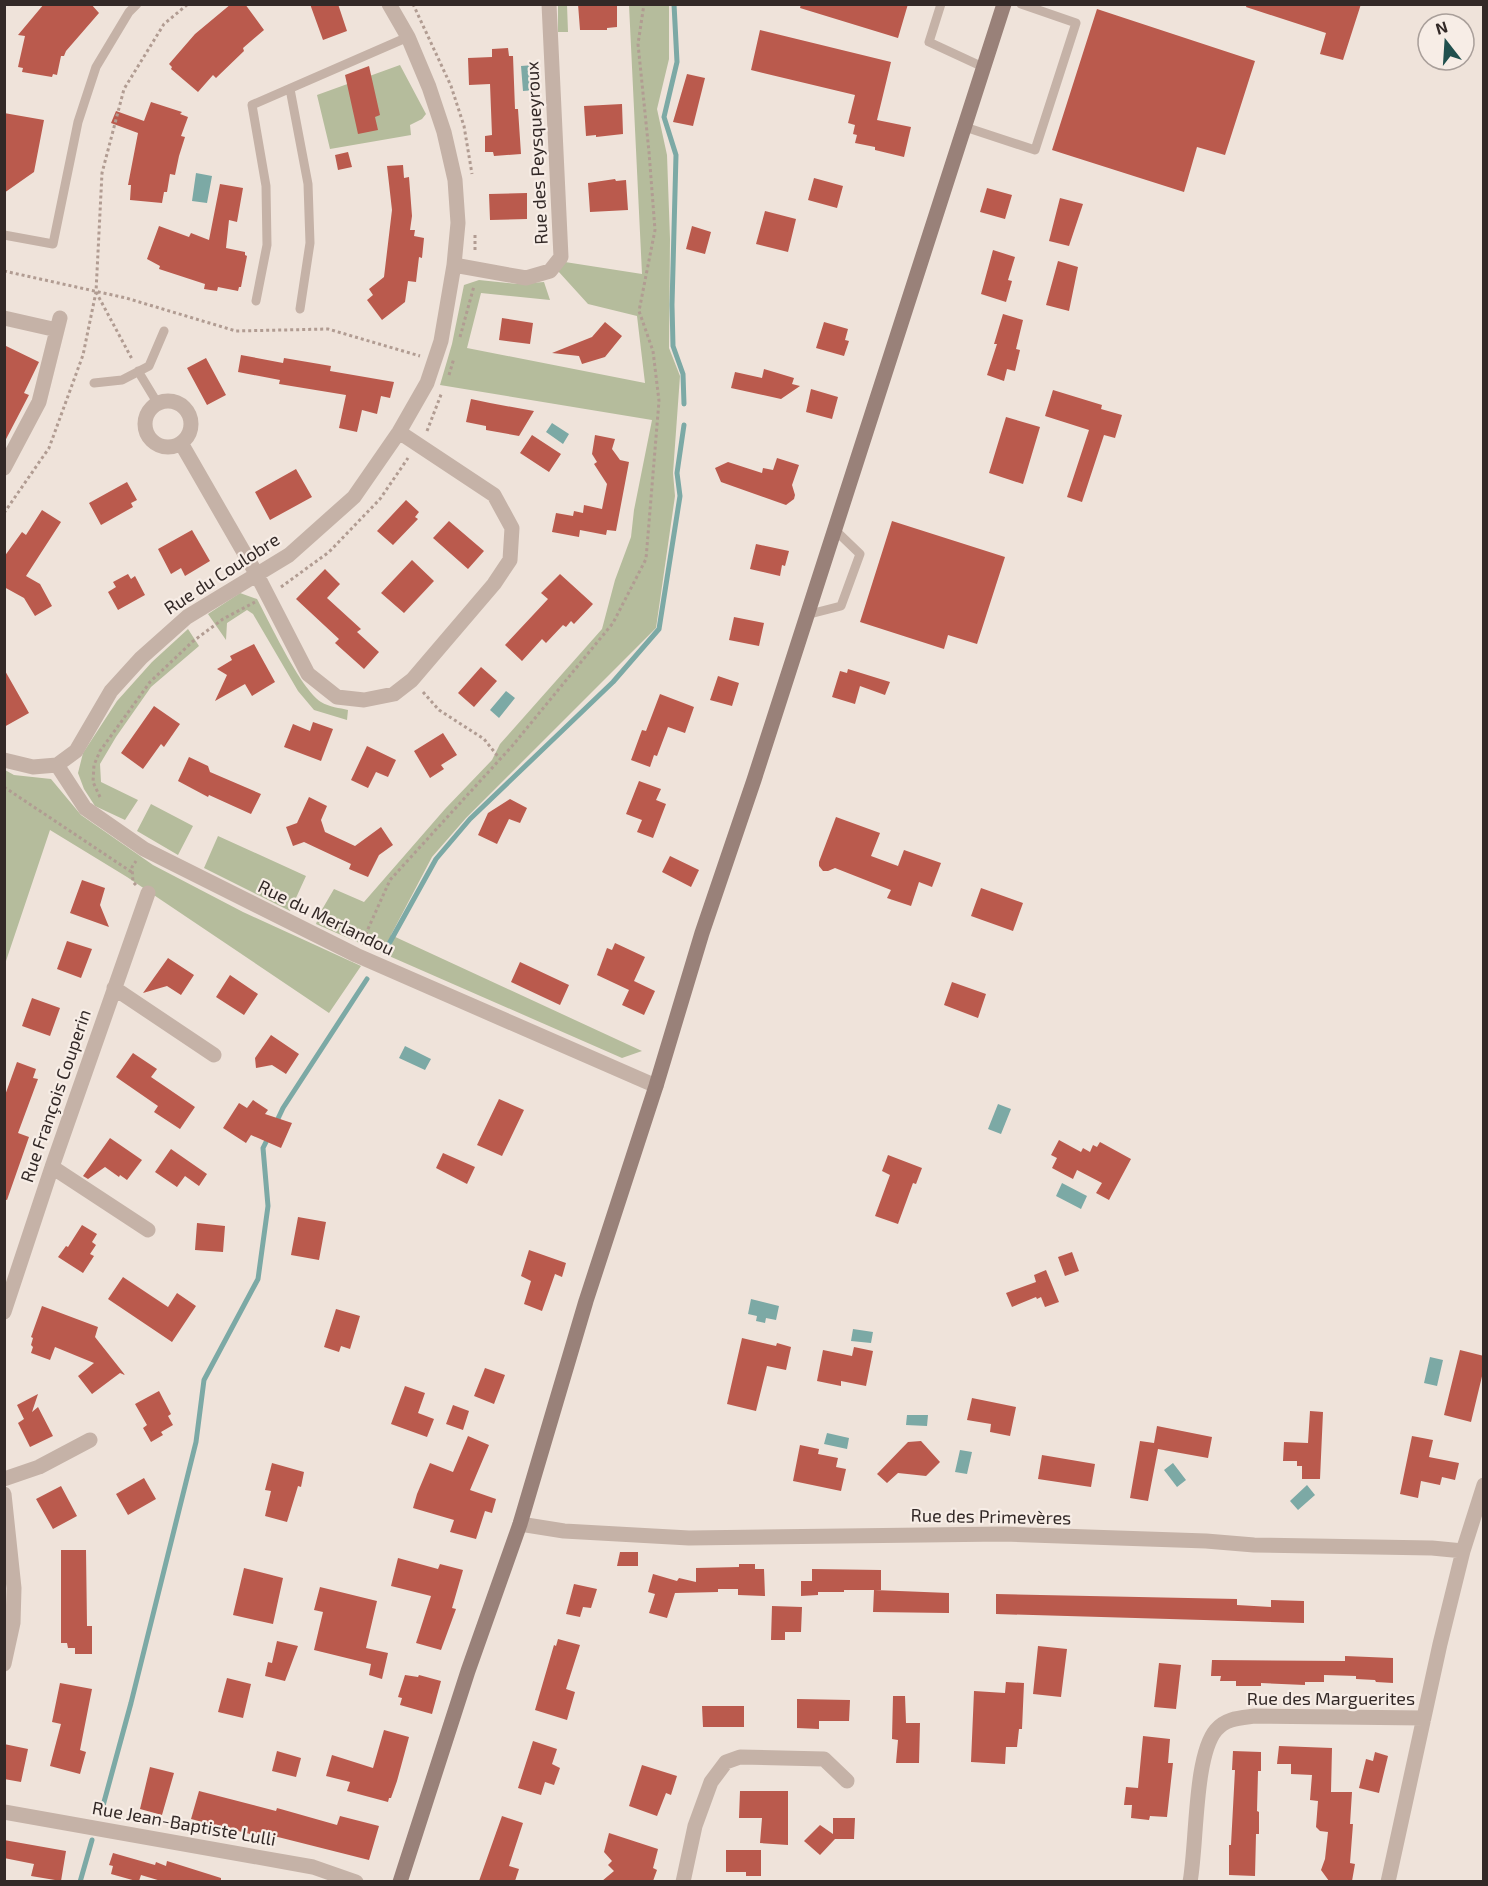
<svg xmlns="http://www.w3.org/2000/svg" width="1488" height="1886" font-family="'Exo 2',sans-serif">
<rect width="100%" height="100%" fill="#efe3da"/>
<path fill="#b5bc9c" d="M558,5H567L568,32H558Z
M629,5H669V59L657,109L667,155L670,239L669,348L680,376L673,473L675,496L656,628L466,818L432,857L391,935L642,1051L622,1058L316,924L320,913L334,889L364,902L445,809L492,760L500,744L602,629L615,580L631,537L634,510L652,420L440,385L452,344L464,285L479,280L518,284L544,282L550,300L481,293L467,348L645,383L637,316L588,304L558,271L565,262L642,274Z
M400,65L426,114L422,119L410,125L411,135L330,149L317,95Z
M240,593L257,599C270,623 300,688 321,702C329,707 340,708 348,710L347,720L314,710L298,691L253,614L247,610L227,623L226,640L208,614Z
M188,629L199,646L151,687L116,737L100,764L101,782L138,800L125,820L95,806L84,789L78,773L83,753L117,701L152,662Z
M5,770L14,775L51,779L81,815L153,865L243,912L361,966L329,1013L127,877L50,830L5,964Z
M151,804L193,826L178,855L137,831Z
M218,836L306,876L290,911L204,868Z"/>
<path fill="#7ca9a5" d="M534,65L536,90L523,91L521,66Z
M196,173L212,176L207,203L192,201Z
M552,423L569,434L563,444L546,432Z
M506,691L515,698L499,718L490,710Z
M405,1046L431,1059L425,1070L399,1058Z
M998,1104L1011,1109L1001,1134L988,1129Z
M1062,1183L1087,1196L1081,1209L1056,1196Z
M751,1299L779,1306L776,1320L766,1318L765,1323L756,1321L757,1316L748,1314Z
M853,1329L873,1332L871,1343L851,1341Z
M1430,1357L1443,1360L1437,1386L1424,1383Z
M907,1415H928L927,1426L906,1425Z
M827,1433L849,1438L847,1449L824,1444Z
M960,1450L972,1452L967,1474L955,1472Z
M1173,1463L1186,1480L1177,1487L1164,1470Z
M1307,1485L1315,1495L1298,1510L1290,1501Z"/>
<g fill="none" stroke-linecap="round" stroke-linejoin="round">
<path stroke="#7ca9a5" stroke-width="5" d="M674,4L677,62L664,117L676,155L672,305L673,346L683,374L684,404
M385,951L436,859L470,819L613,682L659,629L680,496L677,473L684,425
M275,1125L283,1108L367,979
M101,1813L131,1703L196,1442L204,1380L258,1279L268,1206L263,1148L269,1136
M80,1882L92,1840"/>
</g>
<path fill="#ba5a4d" d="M44,4H91L99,13L66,51L64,56H61L57,75L53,74L52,77L22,72L23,68L18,67L25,36L18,35Z
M231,4H245L264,30L243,48L244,51L216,78L213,75L198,92L171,69L172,67L169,64L195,34Z
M310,4H338L347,31L323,40Z
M578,4H617V27L607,28V30H580Z
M801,4H908L898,38L800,8Z
M1247,4H1361L1343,60L1320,54L1326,33L1246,7Z
M1097,9L1255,61L1225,155L1197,147L1184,192L1052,150Z
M760,30L891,62L877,120L911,127L904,157L875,150V147L855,143L857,135L853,134L855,125L848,123L855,95L751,70Z
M508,48L509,56H513L515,109H518L521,154L494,156L493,152H485V136L492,135L490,84L469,85L468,58L492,57V49Z
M369,66L380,115L375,117L378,130L358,134L345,75Z
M687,74L705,78L693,126L673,122Z
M151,102L182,112L180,114L188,117L181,136L185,137L179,156L175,175L170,174L167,192H164L162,203L130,200L131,185H128L138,133L111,123L116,111L144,121Z
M622,104L623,134L596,137V135L586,136L584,106Z
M4,113L44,120L34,172L4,193Z
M348,152L352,167L338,170L335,155Z
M403,165L404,178L409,177L412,216L410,230H415L414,236L424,238L422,258L419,257L416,282L408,281L405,302L382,320L367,300L373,295L369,289L384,277L392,210L387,166Z
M814,178L843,186L837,208L808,200Z
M615,179L616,181L626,180L628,210L590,212L588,183Z
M220,184L243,188L237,222L229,220L226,248L245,252V255L247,256L241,287H239L238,291L218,287L217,291L204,289L205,284L159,269L160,266L147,259L159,226L189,237L191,233L209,240Z
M987,188L1012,195L1005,219L980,212Z
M527,193V219L490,220L489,194Z
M1060,198L1083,204L1069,246L1049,241Z
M765,211L796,219L788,252L756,244Z
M692,226L711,232L705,254L686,249Z
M993,250L1015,257L1008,280L1012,281L1006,302L981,294Z
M1058,261L1078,267L1069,311L1046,305Z
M1003,314L1023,320L1016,349L1020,350L1015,371L1007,369L1004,381L987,375L997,344H994Z
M502,318L533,323L530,344L499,340Z
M605,322L622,336L605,357L582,364L579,356L552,353L592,337Z
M824,322L848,329L845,340L849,341L844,356L816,348Z
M4,345L39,362L24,393L29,395L4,443Z
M241,355L283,363L284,358L331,366L330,371L394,382L390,398L381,396L377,414L362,410L357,432L339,428L346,395L279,384L280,380L238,372Z
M206,358L226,395L207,405L187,368Z
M764,369L794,378L792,384L800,386L781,399L731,388L735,372L762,378Z
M811,389L838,397L832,419L806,412Z
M1053,390L1102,405L1101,409L1122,415L1115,438L1104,435L1082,502L1067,497L1089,430L1045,416Z
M471,399L490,403L534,411L519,436L486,430V426L466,422Z
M1006,417L1040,427L1023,484L989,473Z
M532,435L561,454L549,472L520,453Z
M595,435L615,439L612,449L620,460L629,462L616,531L607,530L606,535L580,530L579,537L552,532L556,513L573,516L574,511L583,513L584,505L602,509L607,484L594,464L597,462L592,454Z
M777,458L799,465L792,485L795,495L794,499L786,505L721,482L715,468L728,462L762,473L763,468L773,470Z
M296,469L312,497L270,520L255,492Z
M127,482L137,500L131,503L133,507L101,525L89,503Z
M406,500L419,512L415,517L418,519L393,545L377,531Z
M42,510L61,522L26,576L40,584L52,606L35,616L24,598L4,587V557L22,532L26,535Z
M449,521L484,551L468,569L433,538Z
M892,521L1005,557L977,644L948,635L944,649L860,622Z
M192,530L210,561L185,576L181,568L171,574L158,549Z
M756,544L789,551L785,566L782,565L780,576L750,569Z
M412,560L434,581L404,613L381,593Z
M325,569L340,584L327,598L361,629L357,632L379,652L364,669L335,643L339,639L296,599Z
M128,574L131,579L135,576L145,595L118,610L108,592L116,587L113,582Z
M560,574L593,604L574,624L571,621L566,627L563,625L546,643L542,639L522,661L505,645L548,599L541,593Z
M734,617L764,623L759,646L729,640Z
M254,644L275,682L252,696L245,684L215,701L227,675L217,669L232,660L230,656Z
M481,667L497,681L474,707L458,693Z
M4,669L29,713L4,727Z
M848,669L890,682L885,695L860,686L855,704L832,697L840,671L847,673Z
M718,676L739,683L732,706L710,700Z
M660,694L694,707L685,733L668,727L657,756L654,755L650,767L631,760L642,730L646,731Z
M154,706L180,724L164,747L161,744L143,769L121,753Z
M313,722L333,729L321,761L284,747L293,724L310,731Z
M443,733L457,755L441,765L444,769L430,778L414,751Z
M367,746L396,760L388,777L376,772L368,788L351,780Z
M189,757L208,766L210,772L261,794L251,814L209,795L208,797L178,781Z
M639,781L661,789L656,800L666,804L653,838L637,832L642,820L626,814Z
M309,797L327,806L321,820L325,832L355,846L381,827L393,845L379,855L368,877L349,869L351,864L304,842L293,846L286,827L297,823Z
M510,799L527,808L520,823L509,819L497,844L478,835L488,813Z
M836,817L880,833L871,856L898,866L904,850L941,863L932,887L919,882L911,906L887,898L891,890L835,868L828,871H823L819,866V862Z
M670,856L699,870L691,887L662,872Z
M82,880L105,888L100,905L109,927L70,913Z
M981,888L1023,903L1013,931L971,916Z
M67,941L92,949L81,978L57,969Z
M615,943L645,957L634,981L655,991L644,1015L622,1005L629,990L597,975L607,948L612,950Z
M168,958L194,975L181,995L167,986L143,993Z
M520,962L569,985L560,1005L511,982Z
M230,975L258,994L244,1015L216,997Z
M952,982L986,994L978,1018L944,1005Z
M32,998L60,1008L50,1036L22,1026Z
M271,1035L299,1054L286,1074L272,1065L256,1068L255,1058Z
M133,1053L157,1069L151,1077L195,1107L180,1129L154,1112L158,1106L116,1077Z
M17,1062L36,1069L33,1078L38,1079L18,1133L29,1137L7,1200L4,1199V1098Z
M499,1099L524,1110L502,1156L477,1145Z
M253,1100L268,1110L265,1114L292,1123L281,1148L251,1135L246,1143L223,1128L239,1103L247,1108Z
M110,1138L142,1160L127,1180L120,1175L119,1177L105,1167L88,1179L83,1176Z
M1059,1140L1081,1152L1083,1148L1090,1152L1093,1145L1097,1147L1100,1142L1131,1159L1109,1200L1096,1193L1102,1183L1077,1170L1073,1179L1052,1168L1057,1158L1051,1155Z
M171,1149L207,1174L199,1186L185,1176L177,1187L155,1172Z
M443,1153L475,1167L467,1184L436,1168Z
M888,1155L922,1168L916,1184L913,1183L898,1224L875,1216L890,1175L882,1171Z
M298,1217L326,1222L319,1260L291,1255Z
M197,1223L225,1226L223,1252L195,1250Z
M82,1225L97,1234L92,1242L96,1245L90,1254L94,1256L83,1273L58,1257L66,1246L68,1247Z
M529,1250L566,1263L562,1277L555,1274L542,1311L524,1304L531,1281L521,1276Z
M1072,1252L1079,1271L1065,1276L1058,1257Z
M1046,1270L1059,1302L1045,1307L1041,1297L1037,1299L1036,1297L1012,1307L1006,1293L1036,1282L1034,1275Z
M123,1277L168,1307L177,1293L196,1306L172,1342L108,1299Z
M42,1306L98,1327L95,1337L125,1375L120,1373L92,1394L78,1376L94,1363L55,1347L50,1360L31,1353L33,1347L31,1345L33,1338L31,1337Z
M336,1309L360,1316L350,1349L341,1346L339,1352L324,1347Z
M742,1338L776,1346L777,1343L791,1347L786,1370L767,1366L756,1411L727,1404Z
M854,1347L873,1351L866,1386L841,1381V1386L817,1381L823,1350L852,1356Z
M1460,1350L1484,1356V1368L1471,1422L1444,1415Z
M485,1368L505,1375L494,1404L474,1396Z
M405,1386L425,1393L418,1413L434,1419L427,1437L391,1424Z
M159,1391L171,1414L168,1416L173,1425L161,1432L163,1435L151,1442L143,1428L147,1425L135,1404Z
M38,1394L32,1412L38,1407L53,1436L30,1447L18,1423L24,1419L17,1405Z
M972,1398L1016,1407L1010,1436L990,1432L991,1424L967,1420Z
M453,1405L469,1411L463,1430L446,1424Z
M1310,1411L1323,1412L1320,1479H1302V1466H1297V1461H1283L1284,1442L1308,1443Z
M1157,1426L1212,1437L1208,1458L1158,1449L1148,1501L1130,1498L1140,1441L1154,1443Z
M468,1436L489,1445L470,1490L496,1499L492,1513L485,1511L476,1539L450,1532L454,1520L413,1508L417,1494L430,1463L453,1472Z
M1412,1436L1433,1440L1429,1457L1459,1463L1455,1480L1442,1477L1440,1485L1421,1481L1418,1498L1400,1494Z
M921,1441L940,1462L926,1476L898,1473L887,1483L877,1474L908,1442Z
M800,1445L819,1449L818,1454L838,1458L836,1467L846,1469L841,1491L793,1481Z
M1042,1455L1095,1464L1091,1487L1038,1479Z
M272,1463L304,1472L301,1487L298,1486L287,1522L265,1516L271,1491L265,1490Z
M144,1478L156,1499L128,1515L116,1494Z
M61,1486L77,1516L53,1529L36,1499Z
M61,1550H86L87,1626H92V1654H75V1648H68L67,1643H61Z
M620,1552H638V1566H617Z
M398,1558L438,1569L440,1564L463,1570L452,1608L456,1609L441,1650L416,1643L431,1596L391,1586Z
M739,1564H755V1569H764L765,1596L738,1595V1589H718V1592L675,1593L667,1618L649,1613L655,1594L648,1592L653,1574L677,1581L679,1578L696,1582V1568L739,1567Z
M244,1568L283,1578L273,1624L233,1615Z
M812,1569L881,1570V1590H844V1592H818V1595L801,1596V1581H812Z
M574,1584L597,1589L591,1608L583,1607L580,1617L566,1614Z
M320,1587L377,1601L366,1648L388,1653L382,1679L369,1675L371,1664L314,1650L323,1612L314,1610Z
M874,1590L949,1593V1613L873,1612Z
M996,1594L1237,1599V1605L1271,1607V1600L1304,1601V1623L996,1614Z
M772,1606L802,1607L801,1632H785V1640H771Z
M558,1639L580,1645L566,1689L575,1692L567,1720L535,1710L554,1645L556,1646Z
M277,1641L298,1646L285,1681L265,1676L268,1662L272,1663Z
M1038,1646L1067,1649L1061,1697L1033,1694Z
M1345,1656L1393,1658V1683L1376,1682L1375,1680L1356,1679V1676L1324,1675V1682H1305V1685L1261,1683V1686H1236V1681H1220L1221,1676H1211L1212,1660L1345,1661Z
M1159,1663L1181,1665L1176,1709L1154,1707Z
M405,1675L418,1677L419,1675L441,1681L432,1714L400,1705L402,1698L398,1697Z
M227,1678L251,1684L243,1718L218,1712Z
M1006,1682L1024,1683L1022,1729H1019L1017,1747H1006L1005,1764L971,1762L974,1691L1005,1693Z
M60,1683L92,1689L80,1750L86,1752L80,1774L50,1766L61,1724L52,1722Z
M893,1696H905L906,1723H920L919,1763H896L898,1740L892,1739Z
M797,1699L850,1700L849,1721H819V1729L797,1728Z
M702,1706H744V1727H703Z
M384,1730L409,1737L397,1781L391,1798H389L388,1802L347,1791L350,1782L326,1776L332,1755L373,1768Z
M1143,1736L1170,1739L1168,1763H1173L1167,1817L1150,1816L1149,1820L1131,1818L1132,1805H1124L1126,1787L1138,1788Z
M533,1741L557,1749L552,1764L560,1768L554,1785L545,1782L541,1795L518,1788Z
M4,1744L28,1749L21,1782L4,1779Z
M1279,1746L1332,1748L1331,1792H1352L1350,1824H1353L1350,1863L1355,1864L1352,1881H1329L1321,1870L1325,1859L1328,1832L1320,1831L1316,1827L1318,1801L1310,1800L1312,1775L1291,1774V1764H1277Z
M277,1751L301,1758L296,1777L272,1771Z
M1233,1751L1261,1752V1771H1258L1257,1811L1259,1812V1834H1256L1255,1876L1229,1875V1845H1231L1235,1770H1232Z
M1375,1752L1388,1756L1379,1793L1359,1788L1366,1759L1373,1761Z
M642,1765L677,1776L671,1795L666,1793L657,1816L629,1806Z
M150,1767L174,1773L162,1815L140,1809Z
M199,1791L276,1811L277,1808L337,1825L340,1816L379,1826L369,1860L270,1835L269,1838L250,1834L191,1819Z
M740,1791H788V1845L760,1843L762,1818H739Z
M502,1816L523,1823L509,1866L519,1869L515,1881H479Z
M833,1818H855L854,1839H835L820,1855L804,1841L820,1825L833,1834Z
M609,1833L658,1849L653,1868L657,1870L653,1881H602L614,1871L608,1865L612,1861L604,1852Z
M4,1840L66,1851L61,1881L31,1876L34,1864L4,1858Z
M726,1850H761V1876H746V1872H726Z
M113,1853L155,1865L156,1862L166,1866L167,1861L221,1878V1881H161L141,1875L139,1881H136L111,1874L113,1866L109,1865Z"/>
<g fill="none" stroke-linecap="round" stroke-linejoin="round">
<path stroke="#b19c92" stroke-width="3" stroke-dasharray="3 3" stroke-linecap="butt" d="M413,4L451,86L464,126L472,174
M475,235V252
M4,271L126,298L236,331L328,329L420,356
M96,292L132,359
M460,337L474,286
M449,375L454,358
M427,431L442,392
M4,513L49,448L83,355L96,292L102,173L124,89L164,24L188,4
M281,587L329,552L380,499L408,458
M423,692L439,710L484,739L500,759
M4,787L133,873
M100,797L93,782L94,765L100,751L150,682L192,642L223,619L255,602
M136,885L133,882L132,867L136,861
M363,940L390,880L513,745L613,623L646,559L659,401L653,351L639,311L655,230L649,152L638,44L644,4"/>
<path stroke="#c5b2a7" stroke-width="9" d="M941,4L929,42L983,67
M290,89L308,184L310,243L300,309
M965,127L1035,150L1076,23L1021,4
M4,235L53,244L78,122L96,67L129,12L137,4
M256,301L267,245L266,186L252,105L408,37
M138,371L158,404
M94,383L122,380L149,366L164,331
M806,615L841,606L860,554L834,529"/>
<path stroke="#c5b2a7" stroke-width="15" d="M454,265L526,278L550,271L561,257L549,4
M4,318L57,330
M145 424a23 23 0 1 1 46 0a23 23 0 1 1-46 0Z
M181,443L257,575L308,674L337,697L364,700L394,694L412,680L494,584L510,560L512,528L494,495L399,432
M4,468L39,402L60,318
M4,760L33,767L57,765
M57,765L76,751L111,691L141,658L187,617L289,555L354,497L399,432L427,383L441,341L454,265L458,223L455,180L444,132L429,87L408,37L389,4
M57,765L85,808L144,849L356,955L656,1086
M114,988L214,1055
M52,1167L148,1230
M4,1312L52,1167L148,893
M4,1479L39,1467L90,1440
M4,1494L14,1588L13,1623L4,1664
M520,1524L564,1531L689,1538L1004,1534L1206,1541L1254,1545L1432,1548L1463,1551
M4,1812L313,1867L356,1882
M683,1882L695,1826L711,1782L726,1762L740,1757L824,1759L847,1781
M1190,1882C1197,1845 1194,1756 1216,1730C1226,1718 1240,1718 1255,1716L1424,1718
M1388,1882L1440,1644L1463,1551L1484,1485"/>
<path stroke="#998179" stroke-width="15" d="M400,1882L468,1671L520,1524L586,1301L656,1086L702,933L754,780L1004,4"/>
</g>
<g text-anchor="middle" stroke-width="4.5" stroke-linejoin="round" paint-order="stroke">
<g font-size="18" fill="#332927" stroke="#f7ede6">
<text transform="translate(537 153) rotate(-93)" y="6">Rue des Peysqueyroux</text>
<text transform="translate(222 574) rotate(-33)" y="6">Rue du Coulobre</text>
<text transform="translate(326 918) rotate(26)" y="6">Rue du Merlandou</text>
<text transform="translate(56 1096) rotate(-71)" y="6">Rue François Couperin</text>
<text transform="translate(991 1517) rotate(1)" y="6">Rue des Primevères</text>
<text x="1331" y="1705">Rue des Marguerites</text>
<text transform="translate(184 1824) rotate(10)" y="6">Rue Jean-Baptiste Lulli</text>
</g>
</g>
<rect width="1488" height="1886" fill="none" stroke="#332927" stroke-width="12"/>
<g transform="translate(1446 42) rotate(343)"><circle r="28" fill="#f7ede6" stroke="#a99f9a" stroke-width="1.5"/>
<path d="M0-4.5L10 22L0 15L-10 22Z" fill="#21504e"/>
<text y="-9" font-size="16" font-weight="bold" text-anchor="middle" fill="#332927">N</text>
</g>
</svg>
